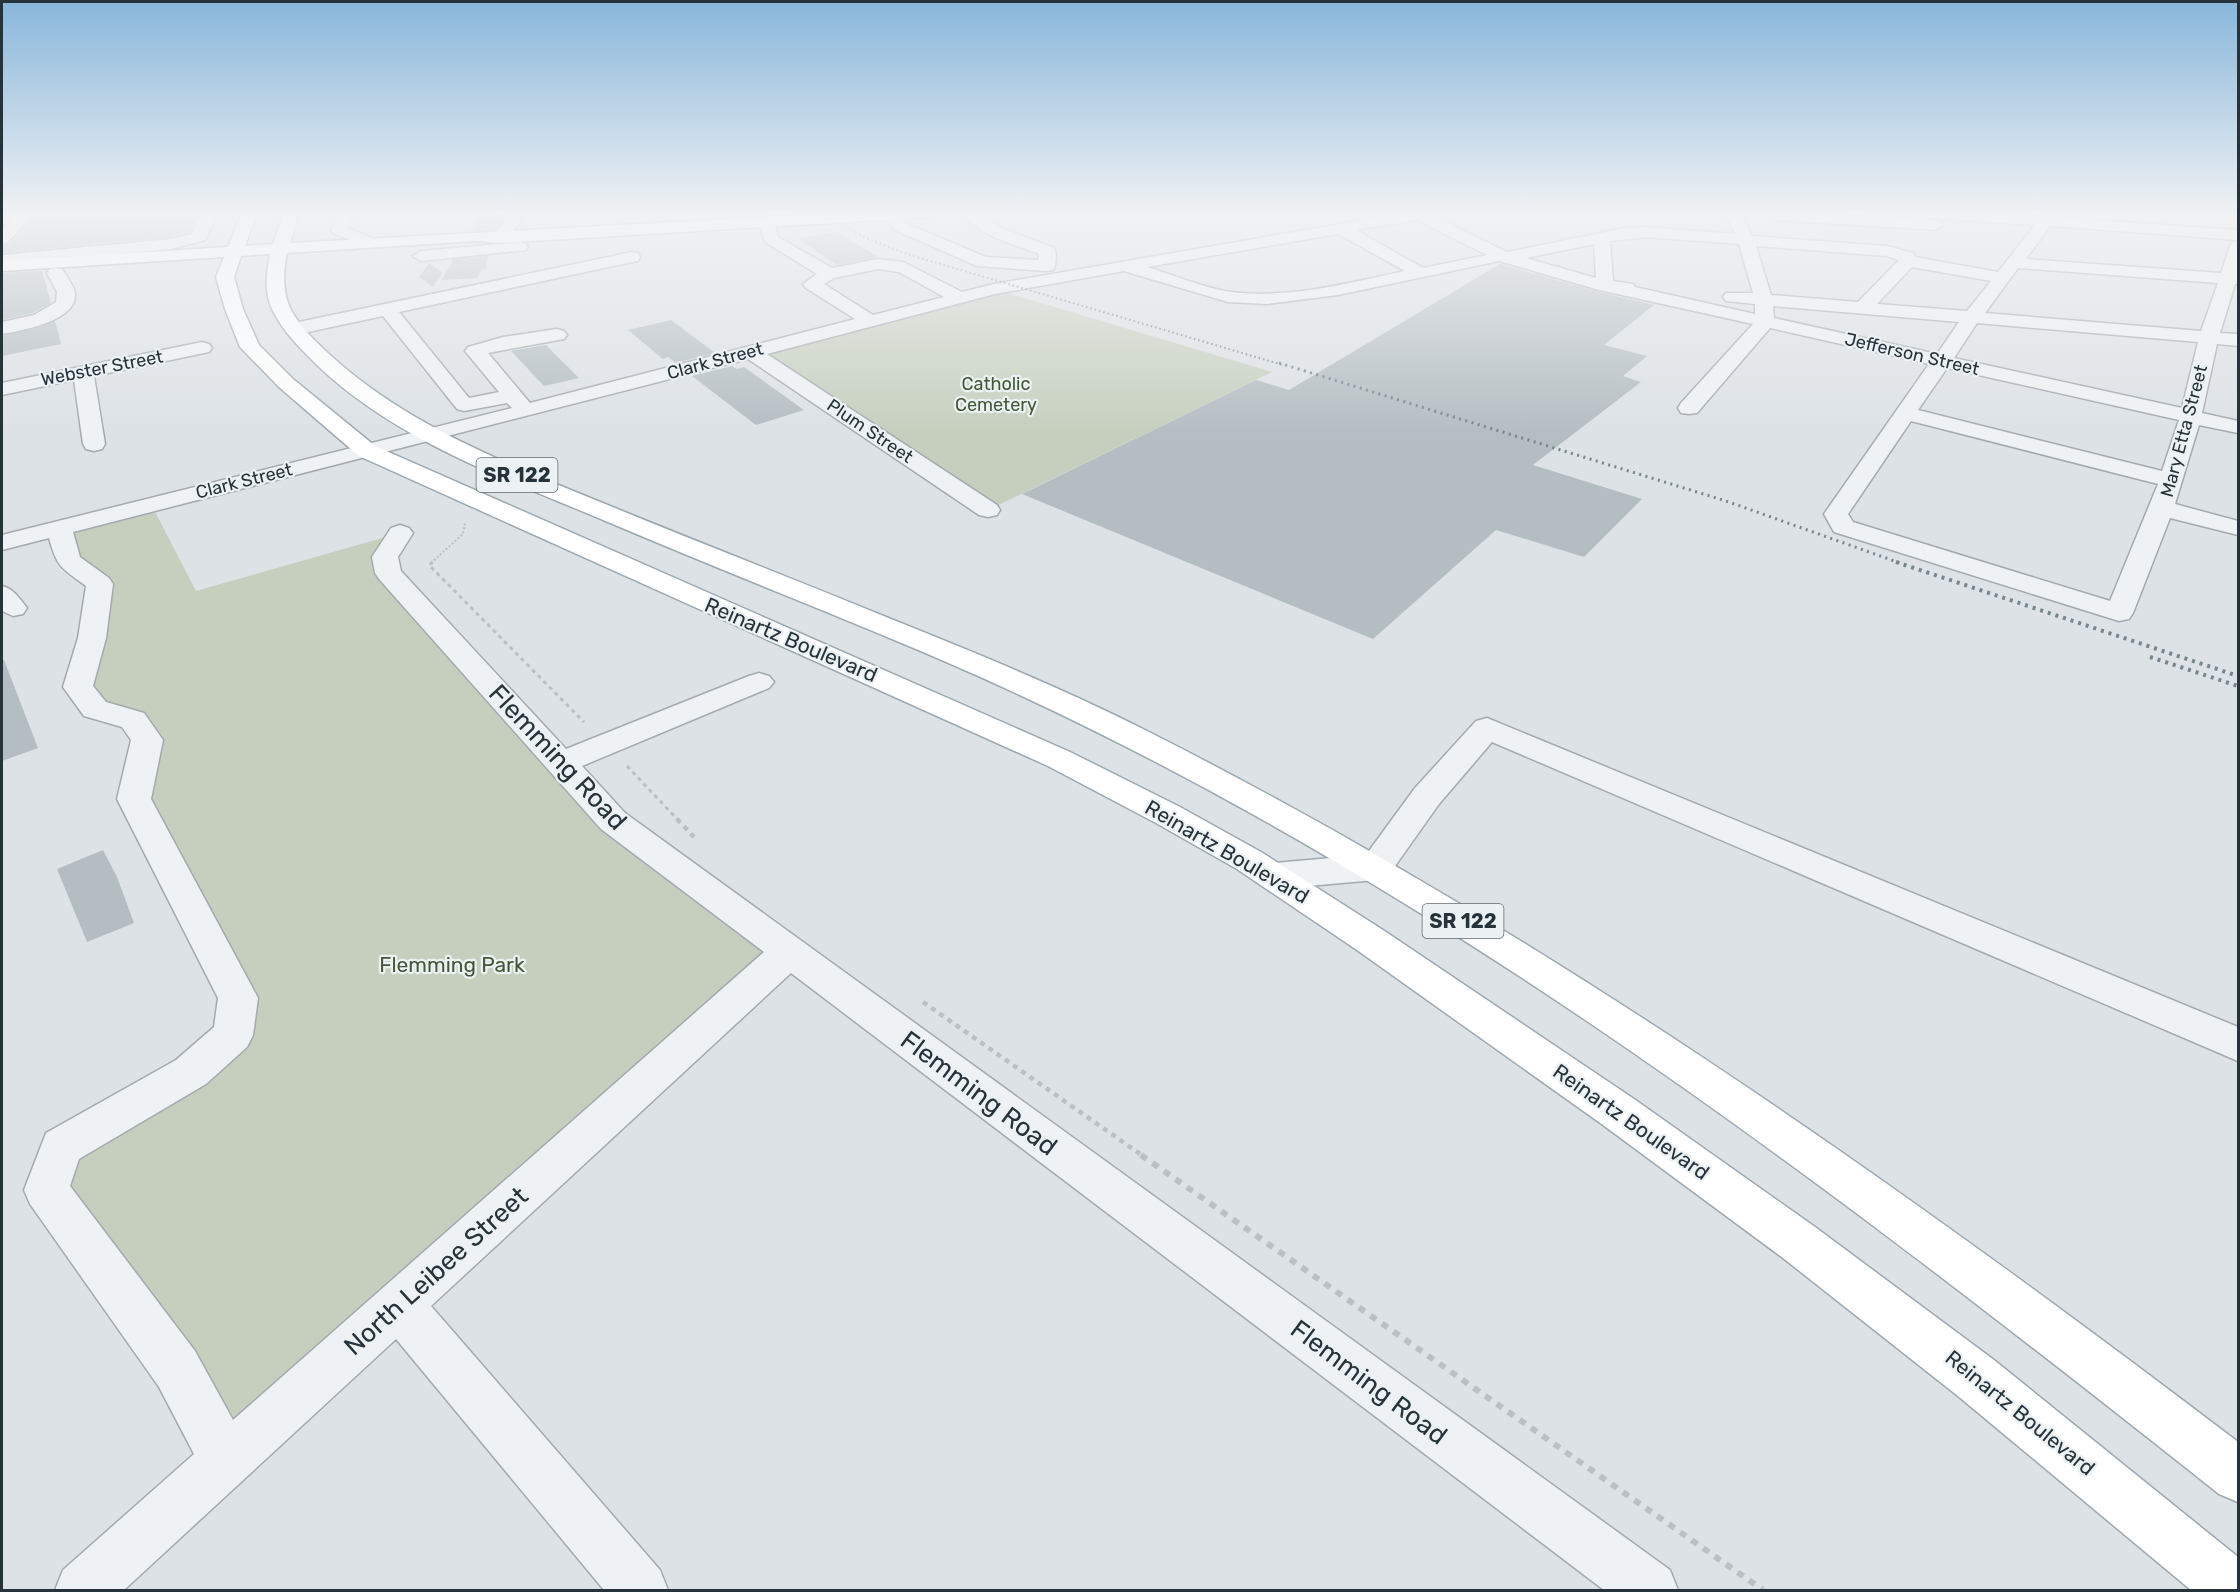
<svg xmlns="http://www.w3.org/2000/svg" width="2240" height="1592" font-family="Rubik,sans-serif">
<rect width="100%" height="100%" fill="#dde2e6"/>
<path fill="#c6cfbe" d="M994,289L1272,372L988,510L751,352Z
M151,504L196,591L400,533L385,556L613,821L789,952L226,1461L46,1190L61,1147L191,1072L238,998L134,799L147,740L78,687L100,584L68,560L59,527Z"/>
<path fill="#b4bdc2" d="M76,212H201L190,232L171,237L2,253V246L10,244L35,215Z
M484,212H501L503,220L495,230L472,231Z
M837,232L878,257L837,265L798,239Z
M489,256L477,278L441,280L454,260Z
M1500,264L1599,292L1654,305L1604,345L1647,356L1623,376L1641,382L1533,465L1642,499L1584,557L1496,530L1373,639L1022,494L1256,380L1289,390Z
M42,271L51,303L33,313L2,320V273Z
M671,320L715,353L676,363L668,357L663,359L628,330Z
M55,321L61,344L2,356V336L34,329Z
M546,345L579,378L544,386L511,351Z
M732,366L737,369L744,367L804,410L756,425L692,376Z
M4,660L38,748L2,761V661Z
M103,850L117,877L134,923L87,942L57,869Z"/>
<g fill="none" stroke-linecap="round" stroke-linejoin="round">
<path stroke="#b9bfc4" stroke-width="17" stroke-dasharray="17 9" stroke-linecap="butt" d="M452,263L486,260
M426,282L436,268"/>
<g stroke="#a3aaaf" stroke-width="3">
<path id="minor" d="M19,212H35L8,242L2,244V230Z
M203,212H218L205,240L171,249L2,265V255L171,239L192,234Z
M341,212H355L348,228L376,240L378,243L376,246H364L333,233L331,230Z
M503,212H518L521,221L505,241L499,243L491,238L505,221Z
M885,212H897L907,224L986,257L1038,260L1039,254C1013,244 979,236 961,212H977L999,227L1054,248C1057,253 1056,266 1053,270L1045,271L977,266L895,230L883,214Z
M1410,212H1442L1435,217L1507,252L1625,228L1645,227L1735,234L1725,212H1740L1752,236L1887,246L1913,253L1915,257L1998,272L2035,225L1913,217L1905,212H1975L2238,230V240L2050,226L2026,259L2221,273L2230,246L2232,243L2238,241V284H2235L2220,333L2238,334V346L2217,344L2202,413L2238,421V433L2199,425L2175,504L2238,521V535L2170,518L2133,613L2129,619L2119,621L1834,532L1824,514L1929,364L1770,328L1697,413L1689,414L1681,413L1678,408L1681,403L1753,324L1599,290L1499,261L1338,295L1267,304L1228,302L1124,271L995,294L767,354L997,505L1000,510L997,515L988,517L979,515L748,359L73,532L80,557L109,578L113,584L106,638L93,686L106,702L144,713L163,740L151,799L258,998L253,1035L247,1047L206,1084L79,1159L70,1186L195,1351L233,1420L764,952L601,829L379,579L375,573L372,557L391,528L400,525L409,528L413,533L398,557L401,571L566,749L749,676L759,673L769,676L774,682L769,688L582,766L625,813L1670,1570L1678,1590H1604L791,973L431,1306L660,1570L668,1590H604L396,1339L124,1590H55L63,1570L194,1454L159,1387L30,1204L24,1190L46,1133L176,1060L214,1027L218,998L117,799L131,740L122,727L84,716L63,687L78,638L86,586C62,568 57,568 49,538L2,550V535L512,408L507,403L464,411L457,409L383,316L294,335L287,333L285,329L287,325L294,323L632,252L638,253L640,257L638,261L632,262L399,312L469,398L499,392L465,351L468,347L503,337L557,329L564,331L567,335L564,339L488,353L530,403L855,319L806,288L803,284L817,274L765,242L758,222L766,217L774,222L778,237L832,268L878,259L903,262L962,292L994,284ZM1417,220L1487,255L1423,268L1356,230ZM1338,234L1405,271C1349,283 1288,299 1231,292C1203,288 1174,275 1147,267ZM1645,237L1739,244L1753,293H1726L1723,297L1726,301L1755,304V314L1635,287L1633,284L1613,281L1610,241ZM1594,244L1596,278L1526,258ZM1756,246L1886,256L1899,260L1858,302L1771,295ZM1912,267L1991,281L1967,311L1877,304ZM2018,268L2218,283L2201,331L1985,313ZM878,269L899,272L944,297L873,315L824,284L834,278ZM1773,306L1959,322L1937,354L1774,318ZM1977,323L2198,342L2182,408L1954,358ZM1947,368L2179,420L2162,471L1918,410ZM1911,421L2158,484L2110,601L1853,522L1848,514Z
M1771,212L1936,220L1944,225L1936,230L1776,220L1771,218L1768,215Z
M520,242L526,244L528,247L526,250L421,261L413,256L421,251Z
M56,268L62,269C67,276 74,286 75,294C77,321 20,331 2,334V322L34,315L56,302L57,292L47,273L50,269Z
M202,342L209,344L212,348L209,352L94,376L105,444L102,449L94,451L86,449L83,444L74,380L2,395V383Z
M2,586C14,589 19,598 27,608L23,614L13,616L2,611Z
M1487,718L2238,1027V1061L1492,742L1439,804L1388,876L1376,880L1274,889L1261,885L1256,876L1261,867L1274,863L1366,855L1415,788L1476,721Z"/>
</g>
<g stroke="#9ca9b1" stroke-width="3">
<path id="major" d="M242,212H257L245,246L273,244L284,212H299L290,243L859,212H939L937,215L932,217L499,243L476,241L287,253C283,272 282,291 291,310C300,327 315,341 329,354C409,428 516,467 615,508C705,545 796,580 886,617C973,652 1060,687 1143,729C1534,926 1891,1178 2238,1442V1502L2219,1494C1806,1167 1383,841 892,639C798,600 702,562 608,522C509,480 398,442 318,366C302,350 284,333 273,311C264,293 266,274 270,254L241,256L234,277L243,309L259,345L293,379L375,446L1070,752L1180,807L1261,852L1383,930L1634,1099L1815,1227L1994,1360L2238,1557V1590H2191L1958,1396L1783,1258L1603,1125L1357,950L1237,869L1156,823L1048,766L359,456L279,387L240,347L225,309L216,277L224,257L2,271V261L228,247Z"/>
</g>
<path stroke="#bbc0c4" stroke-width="2" stroke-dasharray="2 2" stroke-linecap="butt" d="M431,563L463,534L465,523"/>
<path stroke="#bbc0c4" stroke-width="3" stroke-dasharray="4 4" stroke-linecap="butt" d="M433,562L429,565L584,722
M627,766L679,821"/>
<path stroke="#bbc0c4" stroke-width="4.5" stroke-dasharray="5 5" stroke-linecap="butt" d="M677,819L694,837
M923,1002L1143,1156"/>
<path stroke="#bbc0c4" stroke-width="6" stroke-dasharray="7 7" stroke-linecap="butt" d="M1141,1155L1763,1590"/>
<use href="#minor" fill="#eff2f4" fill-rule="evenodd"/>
<use href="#major" fill="#fff" fill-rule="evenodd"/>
<path stroke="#77858f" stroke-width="2" stroke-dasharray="1.5 3" stroke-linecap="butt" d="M820,212L866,238L910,255L1283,365"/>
<path stroke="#77858f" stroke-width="3" stroke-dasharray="2 4.5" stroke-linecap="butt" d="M1279,363L1726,501L1900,563"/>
<path stroke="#77858f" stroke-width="4" stroke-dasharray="3 5" stroke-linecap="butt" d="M1896,562L2238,676
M2150,657L2238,686"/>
</g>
<linearGradient id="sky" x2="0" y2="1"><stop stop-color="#88b6da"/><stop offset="0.49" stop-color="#f0f2f4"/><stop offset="1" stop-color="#f0f2f4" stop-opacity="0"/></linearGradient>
<rect width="2240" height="435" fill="url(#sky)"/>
<g text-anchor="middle" stroke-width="4.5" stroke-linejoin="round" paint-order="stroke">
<g font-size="18" fill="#27333b" stroke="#ecf1f4">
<text transform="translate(1912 354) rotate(13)" y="6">Jefferson Street</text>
<text transform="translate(715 361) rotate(-15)" y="6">Clark Street</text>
<text transform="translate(102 368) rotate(-11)" y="6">Webster Street</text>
<text transform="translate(870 431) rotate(34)" y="6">Plum Street</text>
<text transform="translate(2184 431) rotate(-75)" y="6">Mary Etta Street</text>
<text transform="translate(244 481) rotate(-14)" y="6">Clark Street</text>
</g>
<g font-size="18" fill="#435735" stroke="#ecf1f4">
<text x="996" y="390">Catholic<tspan x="996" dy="21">Cemetery</tspan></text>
</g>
<g fill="#ecf1f4" stroke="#626c72" stroke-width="1.5">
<rect x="476.5" y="458" width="81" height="34" rx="4.5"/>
<rect x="1422.5" y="904" width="81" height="34" rx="4.5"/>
</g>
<g font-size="20" font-weight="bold" fill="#27333b">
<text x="517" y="482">SR 122</text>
<text x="1463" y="928">SR 122</text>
</g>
<g font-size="21" fill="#27333b" stroke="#ecf1f4">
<text transform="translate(791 640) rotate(23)" y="7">Reinartz Boulevard</text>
<text transform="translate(1227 852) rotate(30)" y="7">Reinartz Boulevard</text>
<text transform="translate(1631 1122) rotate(35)" y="7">Reinartz Boulevard</text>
<text transform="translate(2020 1413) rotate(39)" y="7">Reinartz Boulevard</text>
</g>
<g font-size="21" fill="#435735" stroke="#ecf1f4">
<text x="452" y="972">Flemming Park</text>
</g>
<g font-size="26" fill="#27333b" stroke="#ecf1f4">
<text transform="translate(558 757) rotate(47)" y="9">Flemming Road</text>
<text transform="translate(979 1093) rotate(37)" y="9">Flemming Road</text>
<text transform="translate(436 1271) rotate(-42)" y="9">North Leibee Street</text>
<text transform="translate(1369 1382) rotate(37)" y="9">Flemming Road</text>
</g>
</g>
<rect width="2240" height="1592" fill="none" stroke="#27333b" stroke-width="6"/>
</svg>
